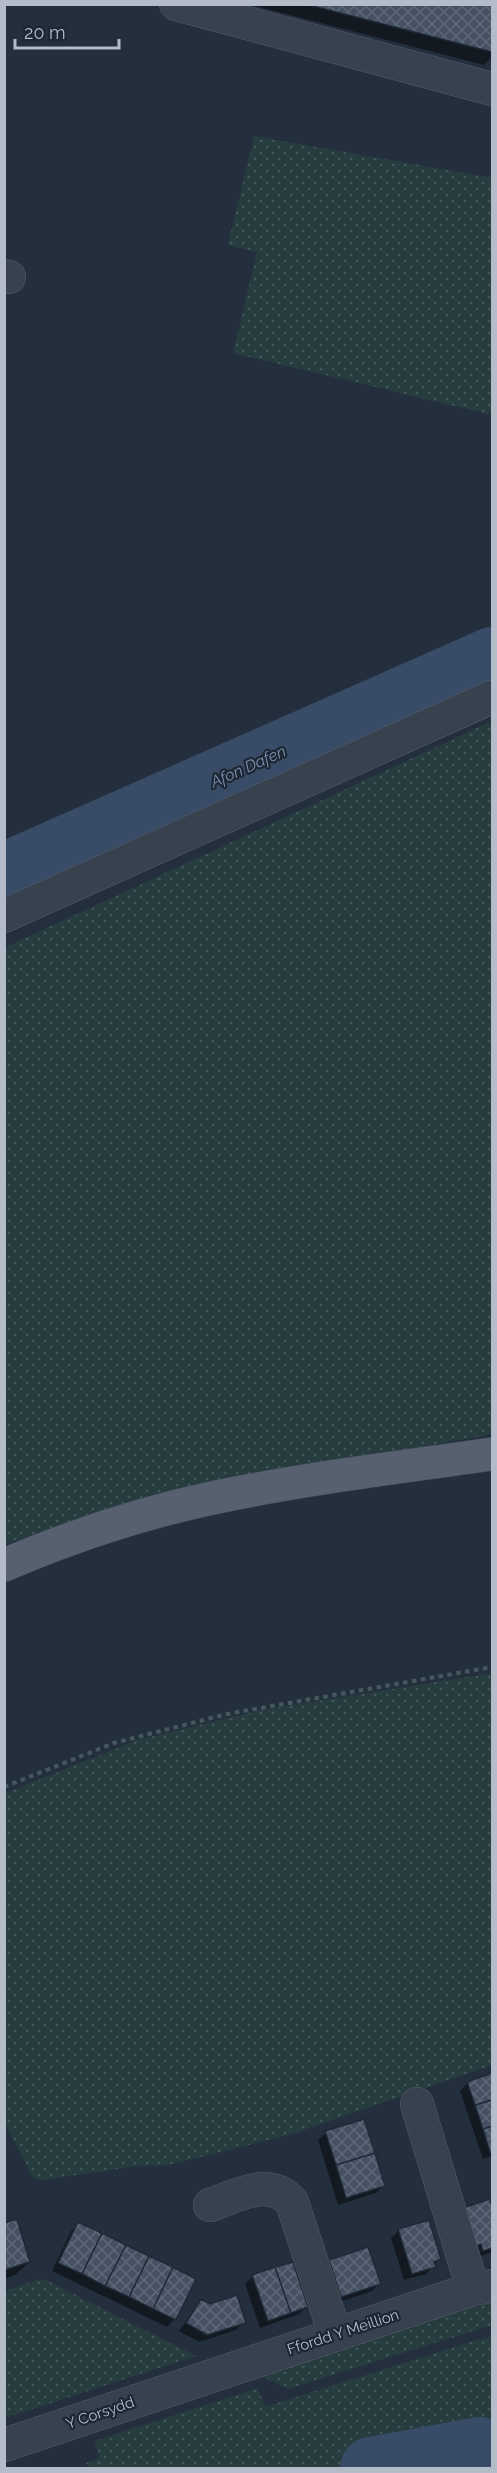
<svg xmlns="http://www.w3.org/2000/svg" width="497" height="2473" font-family="Raleway,sans-serif">
<defs>
<pattern id="grass-dots" width="8" height="8" patternUnits="userSpaceOnUse" patternTransform="scale(1.5)"><rect width="8" height="8" fill="#263c3f"/><path d="M2 2h.1M6 6h.1" fill="none" stroke="#435659" stroke-width="1.8" stroke-linecap="round"/></pattern>
<pattern id="building-cross-hatch" width="8" height="8" patternUnits="userSpaceOnUse" patternTransform="scale(1.5)"><rect width="8" height="8" fill="#455162"/><path d="M0 0l8 8M0 8l8-8" fill="none" stroke="#5d6877"/></pattern>
</defs>
<rect width="100%" height="100%" fill="#242f3e"/>
<path fill="url(#grass-dots)" d="M254,136L492,178V415L233,353L257,252L228,245Z
M492,721V1434L151,1496L5,1544L4,948Z
M492,1673V2065L289,2135L169,2165L138,2166L44,2180L33,2178L5,2123V1793L138,1740L262,1710Z
M40,2279L46,2280L196,2356L5,2418V2291Z
M492,2302V2325L288,2389L262,2376L443,2316Z
M492,2337V2468H90L86,2463L100,2458L94,2441L258,2388L265,2407L473,2341Z"/>
<path fill="#0007" d="M247,4H492V57L484,65Z
M492,2075V2156L483,2159L460,2091L468,2083Z
M326,2133L383,2186L376,2193L338,2205L318,2140Z
M489,2201L492,2210V2252L476,2258L473,2250Z
M4,2224L29,2262L15,2275L4,2279Z
M79,2224L194,2280L175,2319L167,2327L52,2271L71,2231Z
M399,2230L440,2259L426,2274L404,2280L391,2238Z
M330,2262L379,2284L372,2291L334,2304L322,2269Z
M253,2276L307,2307L299,2314L260,2328L245,2284Z
M201,2301L244,2322L236,2330L199,2342L179,2331Z"/>
<g fill="none" stroke-linecap="round" stroke-linejoin="round">
<path stroke="#394c67" stroke-width="62" d="M4,874L492,658
M371,2468L480,2448L492,2453"/>
</g>
<path fill="url(#building-cross-hatch)" stroke="#1f2835" stroke-width="1.5" d="M305,4H492V52Z
M492,2073V2100L475,2105L467,2082Z
M492,2100V2126L483,2129L475,2105Z
M364,2119L375,2153L336,2165L325,2131Z
M492,2126V2151L490,2152L483,2129Z
M375,2153L385,2186L346,2198L336,2165Z
M490,2199L492,2206V2248L483,2251L481,2244L473,2247L460,2209Z
M17,2219L30,2262L4,2270V2223Z
M429,2220L441,2259L434,2262L436,2267L412,2274L398,2229Z
M78,2222L102,2233L82,2274L58,2263Z
M102,2233L126,2245L105,2286L82,2274Z
M126,2245L149,2256L129,2297L105,2286Z
M368,2247L381,2284L341,2297L329,2260Z
M149,2256L173,2267L153,2309L129,2297Z
M293,2262L308,2307L291,2313L275,2267Z
M173,2267L196,2279L176,2320L153,2309Z
M275,2267L291,2313L268,2321L252,2275Z
M237,2295L246,2323L207,2335L186,2323L201,2299L210,2304Z"/>
<g fill="none" stroke-linecap="round" stroke-linejoin="round">
<g stroke="#565f6c" stroke-width="34">
<path id="minor" d="M176,4L492,89
M4,276L9,277
M4,916L492,697
M417,2104L473,2289
M210,2205C237,2196 269,2176 292,2202L335,2334
M4,2445L473,2289L492,2286"/>
</g>
<g stroke="#414a57" stroke-width="34">
<path id="major" d="M4,1565C72,1536 145,1512 217,1497C308,1478 401,1467 492,1454"/>
</g>
<path stroke="#44595c" stroke-width="4" stroke-dasharray="4.5 4.5" stroke-linecap="butt" d="M4,1787L114,1743L227,1714L492,1667"/>
<use href="#minor" stroke="#38414e" stroke-width="33"/>
<use href="#major" stroke="#56606e" stroke-width="33"/>
</g>
<g text-anchor="middle" stroke-width="4.5" stroke-linejoin="round" paint-order="stroke">
<g font-size="15" fill="#b4bcc9" stroke="#1d2633">
<text transform="translate(343 2332) rotate(-18)" y="5">Ffordd Y Meillion</text>
<text transform="translate(100 2413) rotate(-19)" y="5">Y Corsydd</text>
</g>
<g font-size="16" font-style="italic" fill="#7c92b1" stroke="#1d2633">
<text transform="translate(248 766) rotate(-24)" y="6">Afon Dafen</text>
</g>
</g>
<rect width="497" height="2473" fill="none" stroke="#b4bcc9" stroke-width="12"/>
<path d="M15 39v9h104v-9" fill="none" stroke="#b4bcc9" stroke-width="3"/>
<text x="24" y="39" font-size="18" fill="#b4bcc9" stroke="#1d2633" stroke-width="4.5" paint-order="stroke">20 m</text>
</svg>
